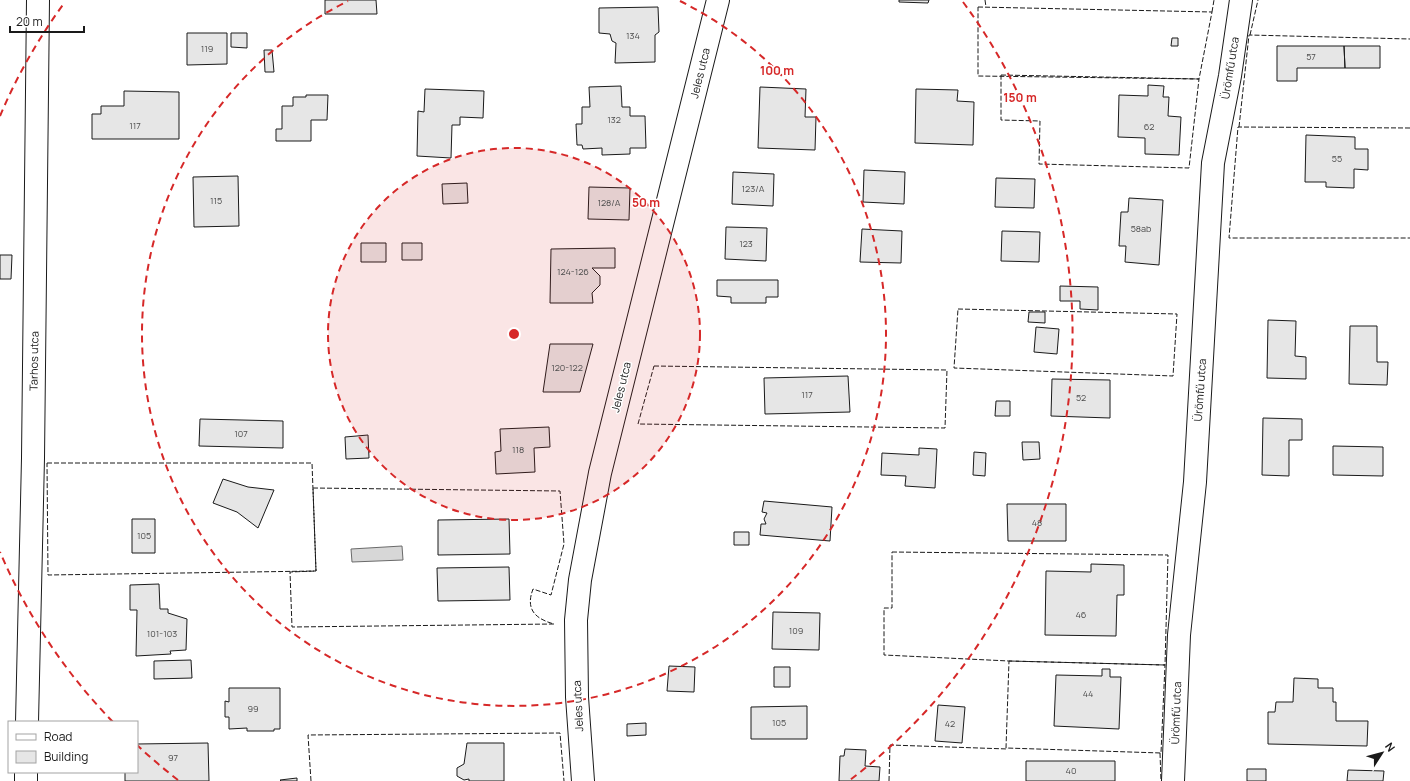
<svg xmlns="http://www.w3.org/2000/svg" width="1410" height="781" font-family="Manrope,sans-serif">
<rect width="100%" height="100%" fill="#fff"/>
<path fill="#d7d7d7" stroke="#6a6a6a" d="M402,546L403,560L352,562L351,549Z"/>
<path fill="#e6e6e6" stroke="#1a1a1a" d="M325,0H376L377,14H325Z
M899,0H929L928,3L899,2Z
M658,7L659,32L655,35V62L615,63L616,43L612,41L610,34L599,33V8Z
M187,33H227V64L187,65Z
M231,33H247V48L231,47Z
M1172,38H1178V46H1171Z
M1277,46H1344L1345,68H1297V81H1277Z
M1344,46H1380V68H1345Z
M264,50H272L274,72H265Z
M1148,85L1164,86L1163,97H1169L1168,116L1181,117L1179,155L1145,154V138L1118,137L1119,95L1148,96Z
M621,86L622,107H630V116H645L646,148H630V154L602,155V148L583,149L582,145H577L576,124H582V107H590L589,87Z
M760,87L806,89L805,117H816L815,150L758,148Z
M425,89L484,91L483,118L460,117V125H452L451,158L417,156L418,111L424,112Z
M916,89L958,90L957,101L974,102L973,145L915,143Z
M124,91L179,92V139H92V114H101V106H124Z
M306,95H328L327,120H311V141H276V129H282V106H293V97H306Z
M1306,135L1355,137V149H1368V170L1354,169V188L1326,187V182H1305Z
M864,170L905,172L904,204L863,202Z
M733,172L774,174L773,206L732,204Z
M238,176L239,226L194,227L193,177Z
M996,178L1035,179L1034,208L995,207Z
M467,183L468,203L443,204L442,184Z
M589,187L630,188L629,220L588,219Z
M1129,198L1163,200L1159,265L1125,262L1126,246H1119L1121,212H1128Z
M726,227L767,228L766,261L725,259Z
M862,229L902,231L901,263L860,262Z
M1002,231L1040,232L1039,262L1001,261Z
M361,243H386V262H361Z
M402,243H422V260H402Z
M615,248V268H592L600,276V285L592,293L593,303H550L551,249Z
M0,255H12L11,279H0Z
M717,280H778V297H766V303H731V297L717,296Z
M1060,286L1098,287V310L1080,309V301H1060Z
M1029,312H1045V323L1028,322Z
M1268,320L1296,321L1295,356L1306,357V379L1267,378Z
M1350,326H1377V362H1388L1387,385L1349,384Z
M1036,327L1059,329L1057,354L1034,352Z
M550,344H593L580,392H543Z
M848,376L850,412L765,414L764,378Z
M1052,379L1110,380V418L1051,416Z
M996,401H1010V416H995Z
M1263,418L1302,419V440H1289V476L1262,475Z
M200,419L283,421V448L199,446Z
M549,427L550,447L534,448L535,472L496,474L495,452L501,451L500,429Z
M368,435L369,458L346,459L345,437Z
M1022,442H1039L1040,459L1023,460Z
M1333,446L1383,447V476L1333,475Z
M919,448L937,449L935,488L905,486L906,476L881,475L882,453L919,455Z
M974,452L986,453L985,476L973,475Z
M223,479L248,487L274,490L258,528L237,512L213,503Z
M764,501L832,507L830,541L760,535L761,524H766L764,519L767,513L762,512Z
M1007,504H1066V541H1008Z
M132,519H155V553H132Z
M509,519L510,554L438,555V520Z
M734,532H749V545H734Z
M1091,564L1124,565V595H1117L1116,636L1045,635L1046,571L1091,572Z
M509,567L510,600L438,601L437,568Z
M159,584L160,609H168V613L187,619L186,650L170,651L171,654L136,656L137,610H130V585Z
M773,612L820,613L819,650L772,649Z
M191,660L192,678L154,679V661Z
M669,666L695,667L694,692L667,691Z
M774,667H790V687H774Z
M1102,669H1110V677H1121L1119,729L1054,726L1056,675L1102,676Z
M1294,678L1318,679V688H1333V702H1336V721H1368L1367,746L1268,744V712H1275L1276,702H1293Z
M229,688H280V729H274V731H247V728L229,729V717H225V701L229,702Z
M938,705L965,707L962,743L935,741Z
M807,706V739H751V707Z
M646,723V735L627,736V724Z
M208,743L209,781H125V772H137V744Z
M467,743H504V781H469V779L464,780L457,776V768L464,764Z
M845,749L866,750L865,766L880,767L879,781H839L840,756H844Z
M1026,761H1115V781H1026Z
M1247,769H1266V781H1247Z
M1348,770L1384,771L1383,781H1347Z
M297,778V781H281L280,780Z"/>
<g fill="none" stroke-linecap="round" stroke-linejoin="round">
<g stroke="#1a1a1a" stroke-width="24">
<path id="minor" d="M27,722L33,458L38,0
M26,781V772
M583,781L577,697L576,620L580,580L600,473L718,0
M1173,781L1179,635L1195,482L1213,163L1230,76L1241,0"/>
</g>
<use href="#minor" stroke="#fff" stroke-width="22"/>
<path stroke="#1a1a1a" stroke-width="1" stroke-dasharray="5 2" stroke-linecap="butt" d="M985,0L986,7
M978,7L1212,12L1199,79L978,76Z
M1212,12L1214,0
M1250,35L1258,0
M1001,75L1199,79L1189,168L1039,164L1040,121L1001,120Z
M1239,127L1249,35L1410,39
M1410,128L1238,127L1229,238H1410
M958,309L1177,314L1173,376L954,368Z
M654,366L947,370L945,428L638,424Z
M47,463H312L316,571L48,575Z
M313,488L560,491L564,544L551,595L533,589C525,610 536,619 554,624L292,627L290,572L316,571Z
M892,552L1168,555L1165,665L1009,661L884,655V608H892Z
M1009,661L1165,665L1161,753L1006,748Z
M1160,753L1161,781
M311,781L308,735L560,733L564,781
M889,781L890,745L1008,749"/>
</g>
<circle cx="514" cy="334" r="186" fill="#d62828" fill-opacity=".12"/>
<g fill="none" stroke="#d62828" stroke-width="2" stroke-dasharray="7 5">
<circle cx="514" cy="334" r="186"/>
<path d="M680 1A372 372 0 1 1 348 1"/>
<path d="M178 780A558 558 0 0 1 137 745M113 722A558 558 0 0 1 0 552M0 116A558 558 0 0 1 65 2M963 2A558 558 0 0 1 850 780"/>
</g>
<g text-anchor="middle" stroke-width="3" stroke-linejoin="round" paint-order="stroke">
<g font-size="9" fill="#4d4d4d">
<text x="633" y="39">134</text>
<text x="207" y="52">119</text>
<text x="1311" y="60">57</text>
<text x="614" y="123">132</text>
<text x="135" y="129">117</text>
<text x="1149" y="130">62</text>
<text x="1337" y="162">55</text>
<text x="753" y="192">123/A</text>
<text x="216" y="204">115</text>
<text x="609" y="206">128/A</text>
<text x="1141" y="232">58ab</text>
<text x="746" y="247">123</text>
<text x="573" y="275">124-126</text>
<text x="567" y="371">120-122</text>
<text x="807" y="398">117</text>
<text x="1081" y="401">52</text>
<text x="241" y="437">107</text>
<text x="518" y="453">118</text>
<text x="1037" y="526">48</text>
<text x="144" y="539">105</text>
<text x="1081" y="618">46</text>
<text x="796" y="634">109</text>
<text x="162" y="637">101-103</text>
<text x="1088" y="697">44</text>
<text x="253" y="712">99</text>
<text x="779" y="726">105</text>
<text x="950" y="727">42</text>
<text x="173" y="761">97</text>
<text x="1071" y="774">40</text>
</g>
<g font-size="11" fill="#1a1a1a" stroke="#fff">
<text transform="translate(1230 68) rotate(-81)" y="4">Ürömfű utca</text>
<text transform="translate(700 73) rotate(-76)" y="4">Jeles utca</text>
<text transform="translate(34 361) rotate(-89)" y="4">Tarhos utca</text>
<text transform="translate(621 387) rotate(-76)" y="4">Jeles utca</text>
<text transform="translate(1200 390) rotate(-86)" y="4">Ürömfű utca</text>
<text transform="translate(578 706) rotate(-93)" y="4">Jeles utca</text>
<text transform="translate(1176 713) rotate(-88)" y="4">Ürömfű utca</text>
</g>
</g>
<circle cx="514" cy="334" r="6" fill="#d62828" stroke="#fff" stroke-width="2"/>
<g font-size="12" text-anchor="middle" font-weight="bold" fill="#d62828" stroke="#fff" stroke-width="3" stroke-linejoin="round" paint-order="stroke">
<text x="777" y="75">100 m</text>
<text x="1020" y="102">150 m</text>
<text x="646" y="207">50 m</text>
</g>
<rect x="8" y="721" width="130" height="52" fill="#ffffff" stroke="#a3a3a3"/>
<rect x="16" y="734" width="20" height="6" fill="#ffffff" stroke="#a3a3a3"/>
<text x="44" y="741" font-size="12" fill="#1a1a1a">Road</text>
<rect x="16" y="751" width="20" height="12" fill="#e6e6e6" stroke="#a3a3a3"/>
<text x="44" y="761" font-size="12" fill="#1a1a1a">Building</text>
<g transform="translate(1382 753) rotate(54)" stroke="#ffffff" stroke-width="3" paint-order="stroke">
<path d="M0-3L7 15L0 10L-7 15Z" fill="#1a1a1a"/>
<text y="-6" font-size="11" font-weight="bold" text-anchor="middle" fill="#1a1a1a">N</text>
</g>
<path d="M10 26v6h74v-6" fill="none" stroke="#1a1a1a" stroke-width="2"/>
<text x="16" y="26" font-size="12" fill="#1a1a1a" stroke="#ffffff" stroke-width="3" paint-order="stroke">20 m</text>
</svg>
